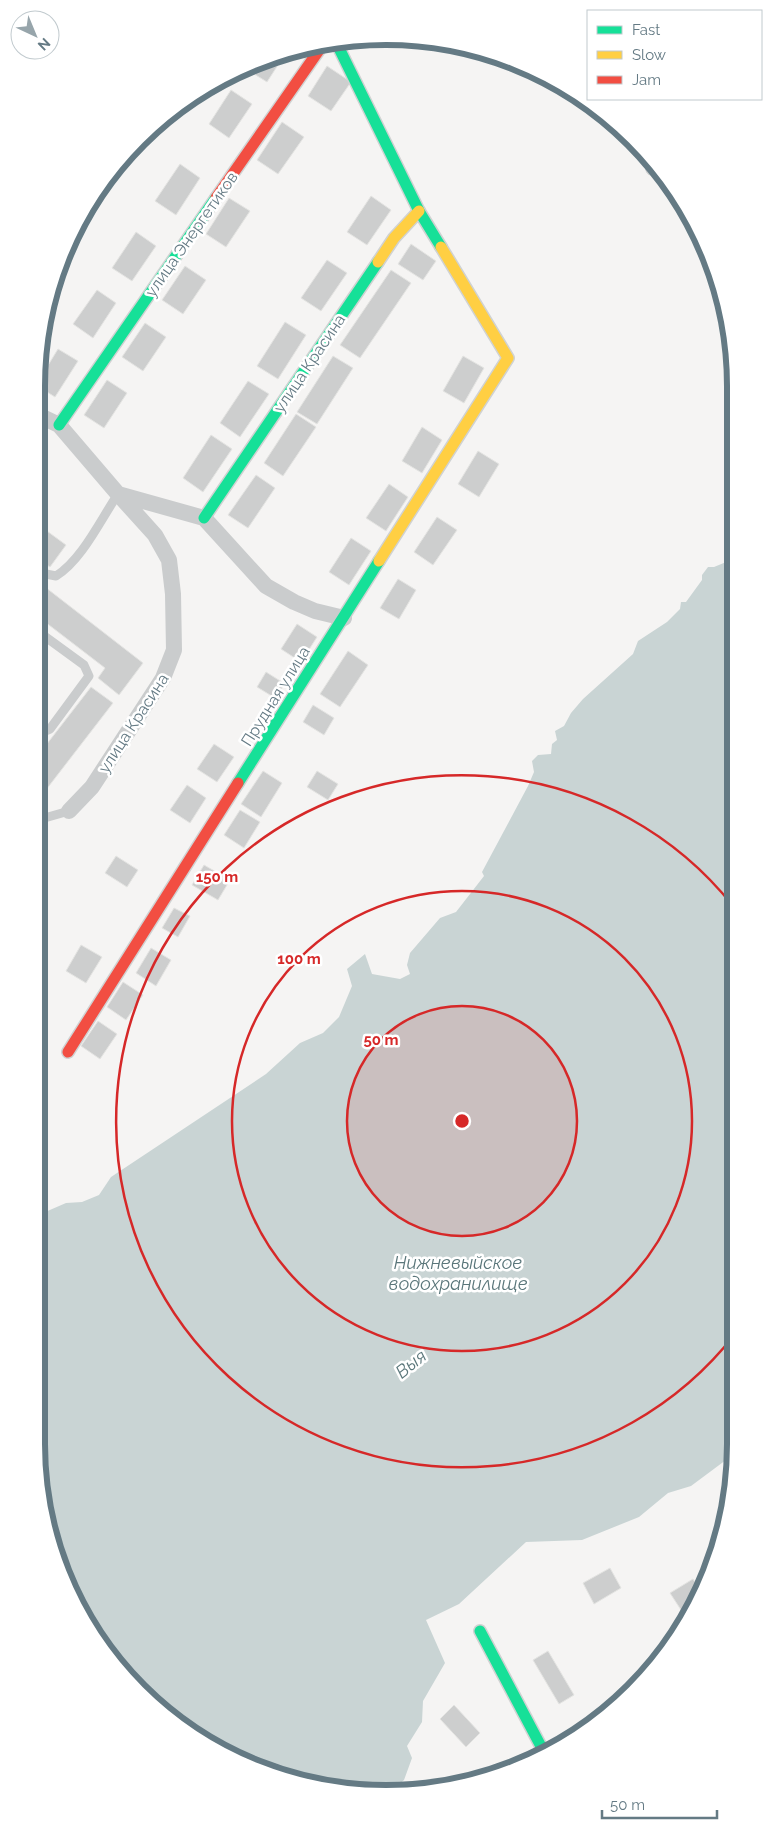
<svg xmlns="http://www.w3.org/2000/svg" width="772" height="1830" font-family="Raleway,sans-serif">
<rect width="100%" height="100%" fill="#f5f4f3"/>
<path fill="#c9d4d4" d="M733,554L734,1454L691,1486L668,1493L639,1517L582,1540L526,1542L459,1604L426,1620L445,1663L423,1701L422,1722L407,1746L412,1758L404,1780L394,1789L340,1791L274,1775L211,1747L123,1674L83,1619L55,1557L36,1444V1216L66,1203L82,1202L99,1195L111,1177L266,1074L300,1043L323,1033L339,1017L352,986L347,969L365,954L372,974L400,979L410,974L407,965L410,953L440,918L456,912L484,876L482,872L528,786L534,772L532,761L538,755L551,754L552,744L557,740L555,731L564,726L571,713L583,699L633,654L638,641L667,622L680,609L681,602H686L702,580V575L708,567H714L731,560Z"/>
<path fill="#cdcece" stroke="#e4e4e2" d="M287,51L267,82L246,69L248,66Z
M327,66L351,82L331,111L308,96Z
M231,90L252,104L229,138L209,124Z
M282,122L304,137L278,174L257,160Z
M180,164L200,178L176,215L155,201Z
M371,196L391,210L367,245L347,232Z
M229,198L250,211L226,247L206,234Z
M136,232L156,246L132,281L112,268Z
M411,244L436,261L423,280L398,264Z
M327,260L347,273L321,311L301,298Z
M185,266L206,280L183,314L162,300Z
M391,270L411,283L360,358L340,345Z
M97,290L116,303L93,338L73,324Z
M285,322L306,335L278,379L257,366Z
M145,323L166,337L143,371L122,357Z
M58,349L78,361L55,397L36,385Z
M333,356L353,368L317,424L297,412Z
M463,356L484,368L464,403L443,391Z
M107,380L127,393L104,428L84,415Z
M248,381L269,394L240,437L220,423Z
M296,414L316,427L283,476L264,463Z
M422,427L442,440L422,473L402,461Z
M211,435L232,449L203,492L183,478Z
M478,451L499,464L479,497L458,484Z
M256,475L275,488L248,528L228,515Z
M389,484L408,497L386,531L366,518Z
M437,517L457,530L433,565L414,552Z
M36,523L66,545L50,567L36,558Z
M351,538L371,551L349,585L329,572Z
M398,579L416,590L399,619L380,608Z
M36,580L143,663L119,695L98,678L105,668L36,615Z
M297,624L317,637L301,662L281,649Z
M348,651L368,665L340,707L320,694Z
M266,672L285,684L275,698L257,687Z
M91,687L113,703L42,795L36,790V758Z
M313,705L334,718L324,735L303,722Z
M214,744L234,757L217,782L197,769Z
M263,771L282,783L261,817L241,804Z
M317,771L338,784L328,800L307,787Z
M187,785L206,798L190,823L170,810Z
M240,810L260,822L244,848L224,835Z
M116,856L138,870L127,887L105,873Z
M204,865L230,880L218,900L192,885Z
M174,908L190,916L178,937L162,928Z
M81,945L102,957L86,983L66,971Z
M151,948L171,960L156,986L136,973Z
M123,982L143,995L126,1020L107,1007Z
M98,1021L117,1034L100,1059L81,1046Z
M610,1568L621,1588L594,1604L583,1583Z
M693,1579L699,1589L689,1609L683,1613L670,1593Z
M548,1651L574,1695L559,1704L533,1660Z
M454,1705L480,1733L466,1747L440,1719Z"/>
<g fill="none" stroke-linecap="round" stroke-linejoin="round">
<g stroke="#d0d2d2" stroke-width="14">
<path id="fast" d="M336,42L419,211L441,247
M59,425L216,198
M204,518L378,262
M238,783L379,561
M480,1631L545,1754"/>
</g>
<g stroke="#d0d2d2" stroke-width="14">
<path id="slow" d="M378,262L394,238L419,211
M379,561L508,358L441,247"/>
</g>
<g stroke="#d0d2d2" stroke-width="14">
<path id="jam" d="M216,198L324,43
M68,1052L238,783"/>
</g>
<path stroke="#cacccd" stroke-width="9" d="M36,572L56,576C82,560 101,519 118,494
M36,630L84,665L89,676L50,729L36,735
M36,817H48L69,811"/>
<path stroke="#cacccd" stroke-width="16" d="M653,168L656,166
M36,414L59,425L118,494L204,518L266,586L294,602L315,611L344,618
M69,811L92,787L163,678L174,650L173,594L169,560L155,535L118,494"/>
<use href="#fast" stroke="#16e098" stroke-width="11"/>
<use href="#slow" stroke="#ffcf43" stroke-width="11"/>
<use href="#jam" stroke="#f24e42" stroke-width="11"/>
</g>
<circle cx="462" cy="1121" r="115" fill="#d62828" fill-opacity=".12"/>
<g fill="none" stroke="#d62828" stroke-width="2.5">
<circle cx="462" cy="1121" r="115"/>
<circle cx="462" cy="1121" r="230"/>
<path d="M735 1334A346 346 0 1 1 733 906"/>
</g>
<g text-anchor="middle" stroke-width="5" stroke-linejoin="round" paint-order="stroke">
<g font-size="16" fill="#647a84" stroke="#fff">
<text transform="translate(191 234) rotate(-55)" y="6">улица Энергетиков</text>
<text transform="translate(309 363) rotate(-56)" y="6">улица Красина</text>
<text transform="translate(275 696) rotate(-58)" y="6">Прудная улица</text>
<text transform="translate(133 723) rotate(-57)" y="6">улица Красина</text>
</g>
<g font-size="18" font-style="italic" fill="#5a767a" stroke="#fff">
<text x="458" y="1269">Нижневыйское<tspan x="458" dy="21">водохранилище</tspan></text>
<text transform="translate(411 1364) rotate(-39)" y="6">Выя</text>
</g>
</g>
<path d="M0 0H772V1830H0ZM386 45H386A341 341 0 0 1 727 386V1444A341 341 0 0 1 386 1785H386A341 341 0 0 1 45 1444V386A341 341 0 0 1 386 45Z" fill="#fff" fill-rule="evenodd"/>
<path fill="none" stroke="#647a84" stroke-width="6" d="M386 45H386A341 341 0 0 1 727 386V1444A341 341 0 0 1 386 1785H386A341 341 0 0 1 45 1444V386A341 341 0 0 1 386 45Z"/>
<circle cx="462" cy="1121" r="8" fill="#d62828" stroke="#fff" stroke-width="2.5"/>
<g font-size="15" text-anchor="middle" font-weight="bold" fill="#d62828" stroke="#fff" stroke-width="5" stroke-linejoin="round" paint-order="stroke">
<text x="217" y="882">150 m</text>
<text x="299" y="964">100 m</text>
<text x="381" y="1045">50 m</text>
</g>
<rect x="587" y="10" width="175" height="90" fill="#ffffff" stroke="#c1cace"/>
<rect x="597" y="26" width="25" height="8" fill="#16e098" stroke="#c1cace"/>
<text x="632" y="35" font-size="15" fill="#647a84">Fast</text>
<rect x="597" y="51" width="25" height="8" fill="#ffcf43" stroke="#c1cace"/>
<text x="632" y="60" font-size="15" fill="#647a84">Slow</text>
<rect x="597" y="76" width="25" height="8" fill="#f24e42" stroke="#c1cace"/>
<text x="632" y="85" font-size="15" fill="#647a84">Jam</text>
<g transform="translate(35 35) rotate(136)"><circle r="24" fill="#ffffff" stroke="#c1cace"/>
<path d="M0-4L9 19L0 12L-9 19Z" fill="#97a5ab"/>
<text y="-8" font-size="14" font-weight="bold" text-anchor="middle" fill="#647a84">N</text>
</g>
<path d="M602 1810v8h115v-8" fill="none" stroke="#647a84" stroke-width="2.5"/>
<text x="610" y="1810" font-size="15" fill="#647a84" stroke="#ffffff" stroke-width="4" paint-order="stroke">50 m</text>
</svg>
